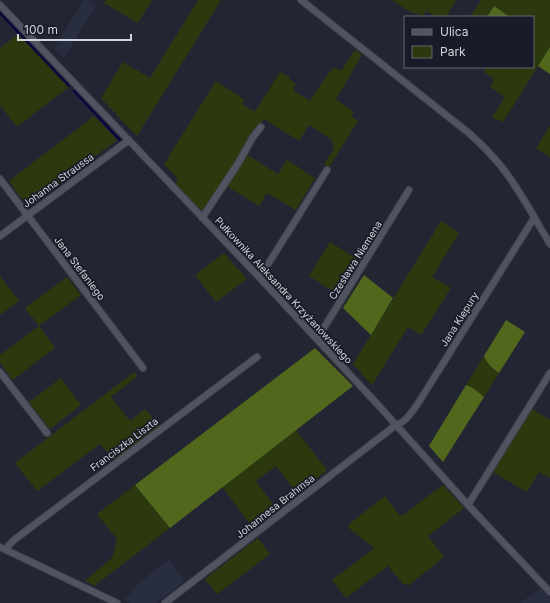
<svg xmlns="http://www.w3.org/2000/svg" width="550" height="603" font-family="Inter,sans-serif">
<rect width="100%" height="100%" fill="#232632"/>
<path fill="#282d3f" d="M84,0H88L96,5L64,58L54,48Z
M169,560L185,581L156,603H130L125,600L135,586Z
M541,588L550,598V603H520Z"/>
<path fill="#2c390f" d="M106,0H152L138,23L104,3Z
M198,0H221L137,136L101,98L123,62L150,78Z
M392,0H456L446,17H437L426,11L422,17L416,13L414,14Z
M481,0H550V47L503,122L492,117L505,97L490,87L494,79L484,72L488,67H533V17H510L494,6L487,17H470Z
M20,33L70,86L17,127L0,105V48Z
M355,50L362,55L336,99L354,112L351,116L358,121L329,167L324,164L334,149L331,139L309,125L299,141L264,119L259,125L231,171L205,208L202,210L198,209L175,183L178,179L164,164L216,81L245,100L242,104L253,111L256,110L280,72L290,78L289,79L296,84L293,90L310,101L330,71L331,72L334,67L341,71Z
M94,116L117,140L32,203L24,202L9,181Z
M550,126V157L536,148Z
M246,154L278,174L287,160L315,178L296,210L267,193L259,206L227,186Z
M441,221L459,233L432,277L451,288L421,335L408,327L372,385L353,364Z
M330,242L360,261L339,295L309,276Z
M224,253L247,279L216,302L195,275Z
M0,276L19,301L0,315Z
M67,277L81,295L39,326L55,348L13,380L0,363V355L39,326L25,308Z
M484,356C487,364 492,368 499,373L484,397L473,388L466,385Z
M134,372L138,376L111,397L130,421L145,409L160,426L115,461L100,444L37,491L15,463Z
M61,378L81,405L50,429L29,402Z
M532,409L550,420V478L539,472L527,492L493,472Z
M296,430L327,470L297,494L276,466L256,481L277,509L253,528L222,487Z
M135,485L170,528L94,586L85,581L112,558L117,539L97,514Z
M443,485L464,508L428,536L444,557L408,586L406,584H403L388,566L346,598L332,580L374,548L349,528L348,525L385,496L399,515H403Z
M258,538L270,554L217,594L205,579Z"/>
<path fill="#51681c" d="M494,6L510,17H487Z
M550,47V74L538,66Z
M364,275L393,298L371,335L343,308Z
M506,320L525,332L499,373C492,368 487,364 484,356Z
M315,348L353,386L170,528L135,485Z
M466,385L473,388L484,397L443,462L429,446Z"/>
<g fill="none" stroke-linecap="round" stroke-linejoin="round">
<path stroke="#080742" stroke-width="2.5" d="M0,13L69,86
M74,91L120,140"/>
<g stroke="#3f424b" stroke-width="8">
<path id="minor" d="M301,0L470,134C481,144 491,154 500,165C520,189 534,218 550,244
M0,5L259,277L380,407L468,505L550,592
M0,179L143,368
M202,218L239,162L253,137L261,127
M0,236L129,140
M259,277L265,269L327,170
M317,339L409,190
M0,372L47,433
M468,505L550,373
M0,547L117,603
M7,550L9,545L14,540L257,357
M165,603L396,425C406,422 411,413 417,405L534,218"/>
</g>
<use href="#minor" stroke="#505461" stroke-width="6"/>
</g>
<g text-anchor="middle" stroke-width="3.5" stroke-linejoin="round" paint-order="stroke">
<g font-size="10" fill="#d1d4db" stroke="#191c28">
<text transform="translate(58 180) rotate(-36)" y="4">Johanna Straussa</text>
<text transform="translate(355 260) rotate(-58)" y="4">Czesława Niemena</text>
<text transform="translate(80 268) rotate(53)" y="4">Jana Stefaniego</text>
<text transform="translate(284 290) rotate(47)" y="4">Pułkownika Aleksandra Krzyżanowskiego</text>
<text transform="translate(459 319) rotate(-58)" y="4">Jana Kiepury</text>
<text transform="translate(124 444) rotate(-37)" y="4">Franciszka Liszta</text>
<text transform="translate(275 506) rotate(-38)" y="4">Johannesa Brahmsa</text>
</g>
</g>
<rect x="404" y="16" width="130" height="52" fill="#191c28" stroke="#636670"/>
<rect x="412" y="29" width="20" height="6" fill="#505461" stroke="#636670"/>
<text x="440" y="36" font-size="12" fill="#d1d4db">Ulica</text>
<rect x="412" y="46" width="20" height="12" fill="#2c390f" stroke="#636670"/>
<text x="440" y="56" font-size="12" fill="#d1d4db">Park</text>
<path d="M18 34v6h113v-6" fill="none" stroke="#d1d4db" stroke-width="2"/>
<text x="24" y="34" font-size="12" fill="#d1d4db" stroke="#191c28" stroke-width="3" paint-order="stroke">100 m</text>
</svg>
